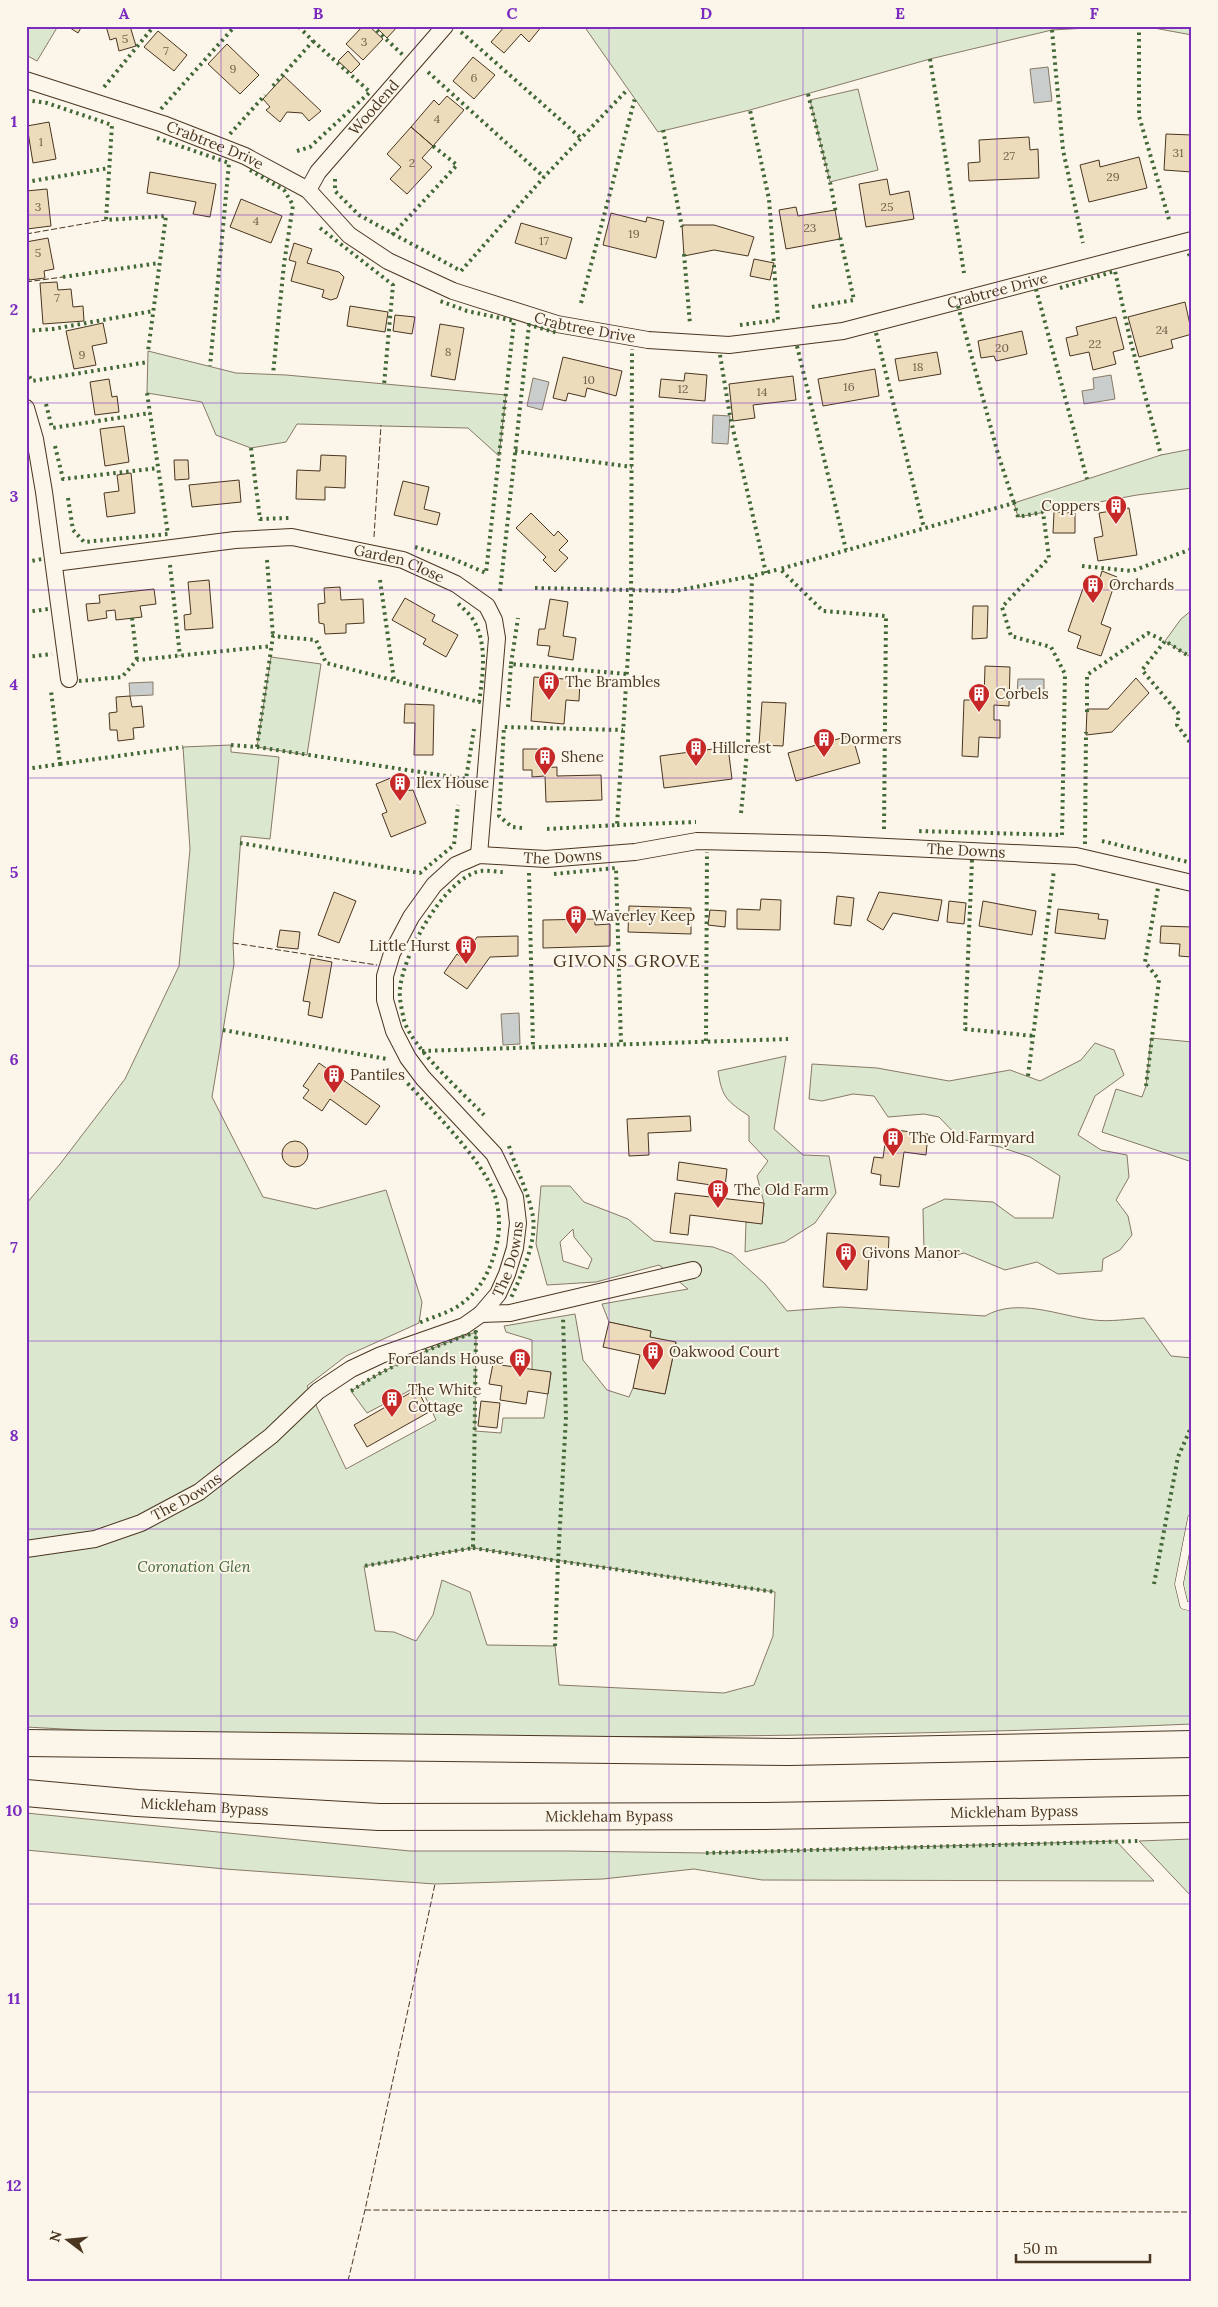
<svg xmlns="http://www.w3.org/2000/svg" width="1218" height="2307" font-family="Lora,serif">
<rect width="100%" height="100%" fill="#fbf6e9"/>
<path fill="#dce7d0" stroke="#887966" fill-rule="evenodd" d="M26,26H58L37,61L26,55Z
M584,26H1124L1052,30L930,59L750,110L658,132Z
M1143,26H1192V35Z
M858,89L878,170L830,182L810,100Z
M148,351L236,373L286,375L506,395L499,456L468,428L297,424L286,442L251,448L216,435L202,402L147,393Z
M1192,449V488L1137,495L1018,517L1014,503L1161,455Z
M1192,610V658L1165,641L1181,619Z
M271,657L321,664L307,755L257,747Z
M231,745V752L279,757L270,839L241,836L233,943L234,964L212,1097L263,1197L316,1209L386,1190L422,1302L419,1323L346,1356L307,1386L346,1469L436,1420L420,1385L367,1413L351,1391C390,1365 432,1347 476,1332L475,1431L501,1433L503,1418H544L551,1373L532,1370V1340L506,1332L504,1326L575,1314L583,1360L607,1390L629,1397L633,1388L665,1394L676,1343L650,1337L651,1331L609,1322L602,1304L688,1289L659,1265L596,1282L547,1285L536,1244L541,1186H570L584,1202L628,1219L654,1241L713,1247L732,1254L765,1284L787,1311L841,1307L985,1316C1018,1297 1059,1316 1094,1320C1110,1322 1128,1319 1144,1318L1171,1356L1192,1358V1724C965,1734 739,1737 512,1737C350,1737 188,1737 26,1727V1204L60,1164L125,1079L179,966L190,849L183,747ZM573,1229L574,1237L592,1259L588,1269L563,1261L560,1242ZM473,1548L775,1592L773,1636L754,1685L724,1693L559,1685L555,1646L487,1645L470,1592L442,1580L433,1615L416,1641L394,1632L375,1631L364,1566Z
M1151,1038L1192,1042V1162L1102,1132L1116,1089L1142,1097L1146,1086Z
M1095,1043L1114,1050L1124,1075L1095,1096L1078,1135L1101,1150L1127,1155L1129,1177L1116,1200L1128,1216L1132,1235L1120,1250L1103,1259L1102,1271L1058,1274L1037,1262L1005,1270L964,1253L939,1260L924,1252L923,1209L945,1199L993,1202L1015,1218H1053L1060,1176L1030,1157L1000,1147L960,1139L939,1117L924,1114L888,1117L874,1096L853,1094L822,1101L809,1099L812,1064L877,1068L949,1081L1010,1070L1040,1081L1081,1060Z
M786,1056L774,1129L803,1155L829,1156L836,1193L815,1223L785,1242L745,1252L746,1222L762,1223L764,1203L757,1176L768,1161L749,1141V1116C727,1101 722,1098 718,1071Z
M26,1813L410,1851H568L706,1853L1116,1841L1154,1881L762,1880L694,1869L603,1879L435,1884L225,1869L26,1850Z
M1192,1839V1897L1139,1841Z"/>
<path fill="#c9cecd" stroke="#887966" d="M1048,67L1052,101L1034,103L1030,69Z
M1111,375L1115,399L1084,404L1082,391L1094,389L1093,378Z
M533,378L549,382L542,410L527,406Z
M713,415L730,416L728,444L712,443Z
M1018,679H1044V694H1017Z
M153,682V695L130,696L129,683Z
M519,1013L520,1044L503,1045L501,1014Z"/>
<path fill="#ecdcbc" stroke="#4a3520" d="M67,26H82L78,33Z
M106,26H130L136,46L119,51L116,38L110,40Z
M363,26H369L383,39L363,60L346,44Z
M375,26H398L387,38Z
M505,26H542L529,42L521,34L504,53L491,42Z
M158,31L187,55L174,71L144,47Z
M227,44L259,75L240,94L208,64Z
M348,51L360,64L351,73L338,61Z
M473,57L495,75L474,99L453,81Z
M284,76L321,111L309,121L302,113L287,112L280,122L266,110L270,107L263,99Z
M447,96L464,110L433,146L411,127L434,100L439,105Z
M49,122L56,159L33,163L27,126Z
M411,127L433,146L422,158L432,167L407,194L390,179L401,167L387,154Z
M1166,134L1192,135V172L1164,170Z
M1029,137L1030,150L1038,149L1039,178L969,181L968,163L980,162L979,140Z
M1139,157L1147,188L1089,202L1080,165L1099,160L1100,167Z
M150,172L216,184L210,217L193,214L196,202L147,193Z
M887,179L890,195L909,191L914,219L866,227L859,184Z
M47,189L51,226L27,229L26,191Z
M241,199L282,216L271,243L230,227Z
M796,207L798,216L835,210L840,239L786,249L779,210Z
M611,213L646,222L647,217L664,221L656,258L603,245Z
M521,223L572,238L566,259L515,243Z
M682,225H714L754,237L748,256L714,250L684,256Z
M48,238L54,269L44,271L45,278L29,280L26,264V242Z
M294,243L312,249L307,263L339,272L344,277L337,298L331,300L322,297L324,290L291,281L296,262L289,260Z
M754,259L774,263L770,280L750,276Z
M57,282L58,290L71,289L73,307L83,306L84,321L43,324L40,283Z
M1185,302L1192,334L1171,340L1173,348L1139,357L1128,317Z
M350,306L388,312L385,332L347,326Z
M395,315L415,317L412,334L393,331Z
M1116,317L1124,349L1113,352L1116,364L1093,370L1089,352L1070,356L1066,338L1078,335L1076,327Z
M103,323L107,343L92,346L96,365L74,369L66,331Z
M440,324L464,328L455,380L431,376Z
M1022,331L1027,354L996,361L994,356L981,358L978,341Z
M937,352L941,374L899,381L895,359Z
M563,357L622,371L616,396L587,388L585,397L568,393L566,401L553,398Z
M875,369L879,396L823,406L818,379Z
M685,373L707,375L705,401L659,397L661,379L684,381Z
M793,376L796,400L753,405L755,418L733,421L729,384Z
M109,379L112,397L117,396L119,412L95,415L90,382Z
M124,426L129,462L105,466L100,429Z
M321,455L346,456L345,488L325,487V500L296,499L297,470L320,471Z
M174,460H188L189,479L175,480Z
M131,473L135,513L107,517L104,493L119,491L117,475Z
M239,480L241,502L192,507L189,485Z
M403,481L429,487L424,509L440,513L437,525L394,515Z
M1129,508L1137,555L1098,561L1094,538L1103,536L1099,513Z
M1054,512L1075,513V533H1053Z
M531,513L554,536L558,531L568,541L559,550L568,558L555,572L543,560L546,557L516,528Z
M1102,571L1117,577L1101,624L1111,628L1101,656L1077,648L1081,636L1068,631L1086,580L1098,584Z
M209,580L213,628L185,630L184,615L191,614L188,582Z
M340,587L341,600L363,599L364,623L346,624V633L325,634L324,624L319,623L318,604L325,603L324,588Z
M154,589L156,604L140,606L142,617L116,620L115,610L106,611L107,618L88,621L86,604L100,603L99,595Z
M405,598L435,615L432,621L458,635L446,657L423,644L426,639L392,620Z
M550,599L568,602L563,636L576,638L573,660L548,656L550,646L537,645L539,629H545Z
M973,606H988L987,638L972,639Z
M985,666L1010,667L1009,706L994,705V720H1000V738L979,737L978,757L962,756L964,700H984Z
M534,677L580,680L579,701L566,700L564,724L531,721Z
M1136,678L1149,693L1112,732L1086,735L1087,709H1108Z
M130,696L132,707L142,706L144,727L133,728L134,739L118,741L117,730H110L109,713L117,712L116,697Z
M762,702L786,703L783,746L759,745Z
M405,704L434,705L433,755H414L415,723H404Z
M852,735L860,763L796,781L788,753Z
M728,747L732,779L664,788L660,756Z
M523,749H541V768L557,767V776L601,775L602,800L546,802L545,776L532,777V770H523Z
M398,775L404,791L413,790L426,823L391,837L382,814L387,812L376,784Z
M334,892L356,901L339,943L318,935Z
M879,892L942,900L938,921L893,913L883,930L867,920Z
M837,896L854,898L851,926L834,924Z
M761,899L781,900L780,930L737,929V909L760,910Z
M949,901L966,903L964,924L947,922Z
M983,901L1036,911L1032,935L979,926Z
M629,906L691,908V934L628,932Z
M1058,909L1099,914L1098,919L1108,920L1105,939L1055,933Z
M710,910L726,911L725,927L708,925Z
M595,919V925L610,924V946L543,948V920Z
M1161,926L1192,927V957L1179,956L1180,944L1160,943Z
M280,930L300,932L298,949L277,947Z
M518,936V956L490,957L467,989L444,973L457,954L462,958L477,937Z
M311,958L332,962L322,1018L308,1015L310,1002L303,1001Z
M319,1063L380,1106L366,1125L330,1099L322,1111L303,1098L309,1090L303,1086Z
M690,1116L691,1131L648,1133L649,1155L629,1156L627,1119Z
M887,1129L928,1134L926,1155L904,1152L899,1187L880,1185L881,1175L871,1173L874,1157L883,1158Z
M282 1154a13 13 0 1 1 26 0a13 13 0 1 1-26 0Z
M679,1162L727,1169L725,1187L677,1180Z
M675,1193L764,1203L762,1224L690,1215L688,1235L670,1233Z
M827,1233L889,1237L888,1257L869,1256L867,1290L823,1287Z
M609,1322L651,1331L650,1337L676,1342L665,1394L633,1388L640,1355L603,1347Z
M493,1364L551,1372L548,1394L528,1391L526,1404L500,1400L502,1386L489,1384Z
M417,1389L429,1412L367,1447L354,1425Z
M481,1401L500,1403L497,1428L478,1426Z"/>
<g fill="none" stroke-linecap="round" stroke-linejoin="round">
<g stroke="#4a3520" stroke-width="9">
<path id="service" d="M1192,1518L1179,1584L1184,1605L1192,1607"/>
</g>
<g stroke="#4a3520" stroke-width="18">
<g id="minor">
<path id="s1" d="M26,80L163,124L245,156L308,190L349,235L388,261L453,291L557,324L648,340L729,345L843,331L1192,240"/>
<path id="s2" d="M308,190L318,172L445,26"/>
<path d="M26,408L35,439L44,492L69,679"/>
<path id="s3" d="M54,563L235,540L292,537L403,560L456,584L487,606L494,620L497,638L479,855"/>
<path d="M481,1314L510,1313L693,1270"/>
<path id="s4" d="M26,1549L95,1539L141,1523L199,1492L271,1436L318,1391L351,1369L381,1355L464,1326L481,1314L498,1294L507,1274L515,1248L518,1223L515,1197L494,1154L423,1078L408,1058L394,1031L385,1000V976L392,953L411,917L434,885L456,865L479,855L546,859L635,852L697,841L825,844L1076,856L1192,883"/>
</g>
</g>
<g stroke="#4a3520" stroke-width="28">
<g id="trunk">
<path d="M26,1743L789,1752L1192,1744"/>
<path id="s5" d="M26,1793L137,1803L379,1817L765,1816L1192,1809"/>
</g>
</g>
<use href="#service" stroke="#fbf6e9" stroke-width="8"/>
<use href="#minor" stroke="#fbf6e9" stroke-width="16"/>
<use href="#trunk" stroke="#fbf6e9" stroke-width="26"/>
<path stroke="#436837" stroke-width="4" stroke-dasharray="2.5 4" stroke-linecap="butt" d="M372,26L404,56
M1139,26V116L1170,223
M1052,30L1063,150L1083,243
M461,32L581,138
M930,59L964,273
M428,72L544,177
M273,86L313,41L298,26
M104,87L154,26
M808,94L830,182L836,213
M26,100L47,103L112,125L106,220L166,216L148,351
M161,109L235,26
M663,130L682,227
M230,134L265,95
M157,138L229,163L210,366
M297,151L310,147L370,92L313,41
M250,170L284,190L293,205L284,264L273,374
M335,179V191L359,215L461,271L544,177L628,89
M26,182L109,168
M320,228L393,285L384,385
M392,235L457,165L433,146
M1192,251H1188L1192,263
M684,254L690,324
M63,277L159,263
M1060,288L1115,271L1130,339L1161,455
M1036,289L1087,479
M581,303L635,98
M958,306L998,454L1014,503
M812,307L854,300L840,237
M740,325L778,320L769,199L750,110
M26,331L53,329L153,311
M876,333L924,528
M797,346L846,550
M720,355L730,416L766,573
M26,371L32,381L148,362
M46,404L52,428L150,413
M55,446L63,479L158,468
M251,448L260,519L289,518
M515,451L632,467
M26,498H31
M68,498L73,530L84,542L168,534L147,393
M415,547L451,558L486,573L514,321L467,311L440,301
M267,560L273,636
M26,562L42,559
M170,565L180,656
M1082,566L1132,571L1192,549
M380,580L394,680
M535,588L675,591L752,576
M500,591L529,325L558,333
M26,612L48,609
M132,618L137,660
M26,657L52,654
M1192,658L1165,641L1142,670L1179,714L1177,725L1192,745
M511,664L518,618
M79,681L122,677L137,660L272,646
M508,707L511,664L627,674
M1087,712V675L1148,633L1165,641
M231,745L257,747L466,779L474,729
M257,747L273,636L316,640L326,663L479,702C483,675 488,642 472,618C468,612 461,607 456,601
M60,764L183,747
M26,769L60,764L51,691
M741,813L748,742L752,576L780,569
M617,825L696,822
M522,828L512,827L499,816L504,727L623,730
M547,829L617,825L631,608L632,349
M884,829L886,616L823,611L780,569L1014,503L1018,517L1043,512L1049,558L1002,607L1011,636L1051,647L1065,674L1062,835L917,831
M1102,841L1192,863
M240,843L420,873L454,845L458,805
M1085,844L1086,732
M972,860L965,1029L1034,1036
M529,873L533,1047
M554,874L616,868L621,1044
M223,1030L387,1059
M706,1041L707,852
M422,1051L788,1039
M399,1074C425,1103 484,1160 495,1196C501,1216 500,1236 494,1255C488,1275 478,1292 461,1304C449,1313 432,1317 419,1323
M1028,1076L1054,870
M1146,1086L1159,980L1145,962L1158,888
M484,1115C464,1094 411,1047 404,1020C402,1011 399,998 400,989C403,955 443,879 480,871C487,870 496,872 503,872
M509,1146C516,1169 527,1189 532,1212C539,1239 521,1276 510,1300
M351,1391C390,1365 432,1347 476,1332L473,1548L364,1566
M473,1548L558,1561L566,1417L563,1317
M1154,1584L1178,1457L1192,1425
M555,1646L558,1561L775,1592
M706,1853L1139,1841"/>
<path stroke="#4a3520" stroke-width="1" stroke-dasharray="6 2.5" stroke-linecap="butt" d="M26,234L106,220
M26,282L63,277
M374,537L381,425
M233,943L377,965
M365,2210L1192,2212
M348,2281L365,2210L435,1884"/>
</g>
<path fill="none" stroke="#7b2cbf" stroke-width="1" stroke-opacity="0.55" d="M221,26V2281M415,26V2281M609,26V2281M803,26V2281M997,26V2281M26,215H1192M26,403H1192M26,590H1192M26,778H1192M26,966H1192M26,1153H1192M26,1341H1192M26,1529H1192M26,1716H1192M26,1904H1192M26,2092H1192"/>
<defs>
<g id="building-pin" transform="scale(1.125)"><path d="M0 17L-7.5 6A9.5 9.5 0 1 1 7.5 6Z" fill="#c62828" stroke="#fbf6e9"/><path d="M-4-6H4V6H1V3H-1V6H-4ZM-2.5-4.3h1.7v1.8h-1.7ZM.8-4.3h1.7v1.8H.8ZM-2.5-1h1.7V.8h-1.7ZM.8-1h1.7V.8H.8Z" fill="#fff"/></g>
</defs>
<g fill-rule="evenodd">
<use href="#building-pin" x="1116" y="506"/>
<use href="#building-pin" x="1093" y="585"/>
<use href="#building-pin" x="549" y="682"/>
<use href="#building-pin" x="979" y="694"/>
<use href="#building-pin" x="824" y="739"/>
<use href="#building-pin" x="696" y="748"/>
<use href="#building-pin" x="545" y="757"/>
<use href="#building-pin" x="400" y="783"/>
<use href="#building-pin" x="576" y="916"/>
<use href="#building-pin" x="466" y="946"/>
<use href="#building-pin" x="334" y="1075"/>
<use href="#building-pin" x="893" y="1138"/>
<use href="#building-pin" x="718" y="1190"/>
<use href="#building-pin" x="846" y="1253"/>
<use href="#building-pin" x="653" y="1352"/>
<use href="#building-pin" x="520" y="1359"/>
<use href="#building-pin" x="392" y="1399"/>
</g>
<g text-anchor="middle" stroke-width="4" stroke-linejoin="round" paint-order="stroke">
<g font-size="12" fill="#725f47">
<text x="125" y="43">5</text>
<text x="364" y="46">3</text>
<text x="166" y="55">7</text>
<text x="233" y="73">9</text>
<text x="474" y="82">6</text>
<text x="437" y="123">4</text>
<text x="41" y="146">1</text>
<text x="1178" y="157">31</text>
<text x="1009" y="160">27</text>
<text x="412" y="167">2</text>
<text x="1113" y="181">29</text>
<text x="38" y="211">3</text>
<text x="887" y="211">25</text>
<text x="256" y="225">4</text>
<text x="810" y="232">23</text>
<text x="634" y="238">19</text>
<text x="544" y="245">17</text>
<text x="38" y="257">5</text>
<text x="57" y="302">7</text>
<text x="1162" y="334">24</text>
<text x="1095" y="348">22</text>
<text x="1002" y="352">20</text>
<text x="448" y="356">8</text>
<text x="82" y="359">9</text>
<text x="918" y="371">18</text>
<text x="589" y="384">10</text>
<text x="849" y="391">16</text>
<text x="683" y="393">12</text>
<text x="762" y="396">14</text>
</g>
<g font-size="15" fill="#4a3520" stroke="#fbf6e9">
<text dy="5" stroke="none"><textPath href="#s2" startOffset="106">Woodend</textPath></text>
<text dy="5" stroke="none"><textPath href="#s1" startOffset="200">Crabtree Drive</textPath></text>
<text dy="5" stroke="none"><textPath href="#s1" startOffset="1040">Crabtree Drive</textPath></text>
<text dy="5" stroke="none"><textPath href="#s1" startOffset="620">Crabtree Drive</textPath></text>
<text dy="5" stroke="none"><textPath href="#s3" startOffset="350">Garden Close</textPath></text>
<text dy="5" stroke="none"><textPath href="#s4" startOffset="1560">The Downs</textPath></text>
<text dy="5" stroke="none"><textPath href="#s4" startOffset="1155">The Downs</textPath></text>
<text dy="5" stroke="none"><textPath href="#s4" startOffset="585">The Downs</textPath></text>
<text dy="5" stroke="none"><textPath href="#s4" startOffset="171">The Downs</textPath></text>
<text dy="5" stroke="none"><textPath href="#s5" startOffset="179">Mickleham Bypass</textPath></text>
<text dy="5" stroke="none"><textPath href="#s5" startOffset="989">Mickleham Bypass</textPath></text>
<text dy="5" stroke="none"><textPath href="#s5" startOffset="584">Mickleham Bypass</textPath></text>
</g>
<g font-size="15" fill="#4a3520" stroke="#fbf6e9" text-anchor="start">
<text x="1100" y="511" text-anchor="end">Coppers</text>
<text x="1109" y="590">Orchards</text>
<text x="565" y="687">The Brambles</text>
<text x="995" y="699">Corbels</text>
<text x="840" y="744">Dormers</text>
<text x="712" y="753">Hillcrest</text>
<text x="561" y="762">Shene</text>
<text x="416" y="788">Ilex House</text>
<text x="592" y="921">Waverley Keep</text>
<text x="450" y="951" text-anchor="end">Little Hurst</text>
<text x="350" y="1080">Pantiles</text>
<text x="909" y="1143">The Old Farmyard</text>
<text x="734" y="1195">The Old Farm</text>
<text x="862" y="1258">Givons Manor</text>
<text x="669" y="1357">Oakwood Court</text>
<text x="504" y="1364" text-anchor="end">Forelands House</text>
<text x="408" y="1395">The White<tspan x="408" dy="17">Cottage</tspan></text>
</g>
<g font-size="15" font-style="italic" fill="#436837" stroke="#fbf6e9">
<text x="194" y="1572">Coronation Glen</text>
</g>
<g font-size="18" letter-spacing="1" fill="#4a3520" stroke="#fbf6e9">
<text x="627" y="967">GIVONS GROVE</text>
</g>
</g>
<rect width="1218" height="2307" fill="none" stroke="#fbf6e9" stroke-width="55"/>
<g transform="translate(68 2240) rotate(286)" stroke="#fbf6e9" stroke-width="4" paint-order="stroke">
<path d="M0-4L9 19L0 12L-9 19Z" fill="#4a3520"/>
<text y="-8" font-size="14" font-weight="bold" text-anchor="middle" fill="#4a3520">N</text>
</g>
<path d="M1016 2254v8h134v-8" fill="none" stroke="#4a3520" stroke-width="2.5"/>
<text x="1023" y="2254" font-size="15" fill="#4a3520" stroke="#fbf6e9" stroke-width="4" paint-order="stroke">50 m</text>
<rect x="28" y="28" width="1162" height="2252" fill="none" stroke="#7b2cbf" stroke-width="2"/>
<g font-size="16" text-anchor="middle" font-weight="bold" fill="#7b2cbf">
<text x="124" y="19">A</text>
<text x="318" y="19">B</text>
<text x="512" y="19">C</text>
<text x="706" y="19">D</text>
<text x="900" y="19">E</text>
<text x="1094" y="19">F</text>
<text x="14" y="127">1</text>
<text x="14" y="315">2</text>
<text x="14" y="502">3</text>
<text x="14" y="690">4</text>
<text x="14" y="878">5</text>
<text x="14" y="1065">6</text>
<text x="14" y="1253">7</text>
<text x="14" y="1441">8</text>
<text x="14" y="1628">9</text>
<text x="14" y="1816">10</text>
<text x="14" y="2004">11</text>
<text x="14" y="2191">12</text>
</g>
</svg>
